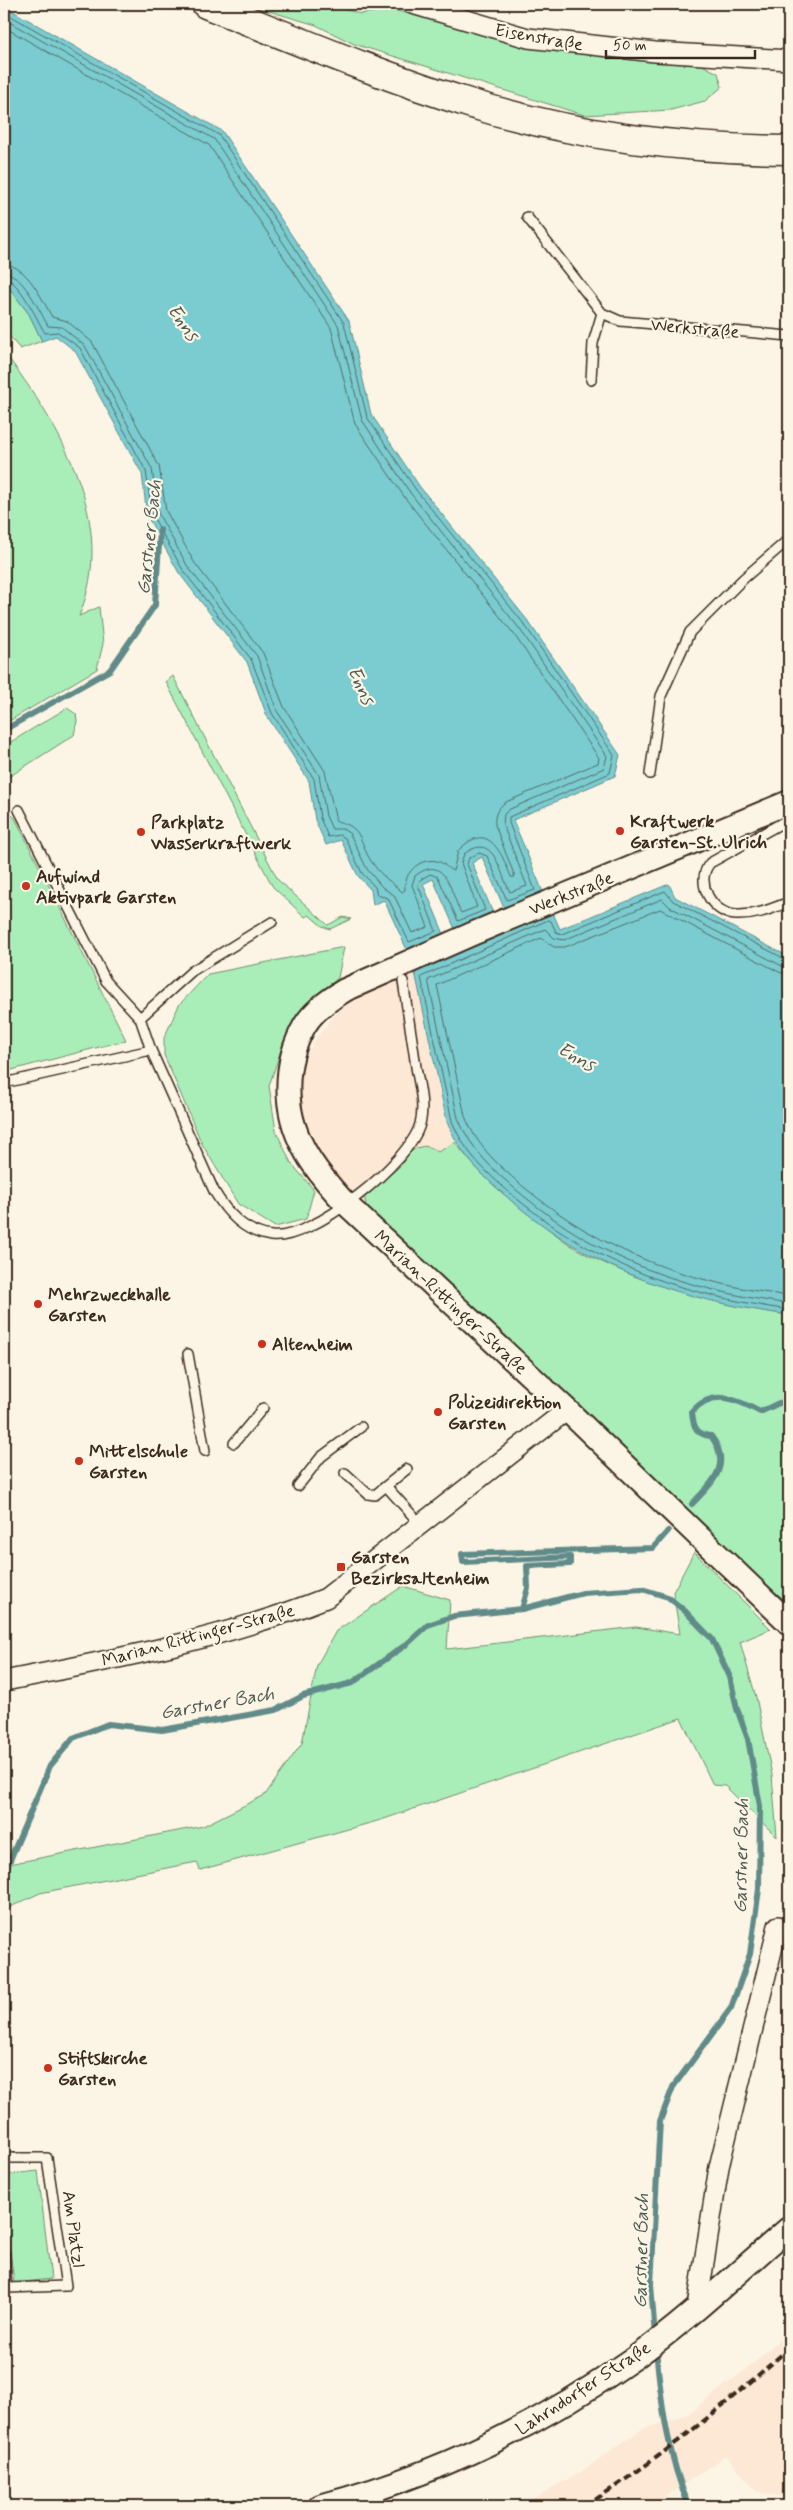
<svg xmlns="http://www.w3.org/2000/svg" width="793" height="2510" font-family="Mynerve,sans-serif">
<rect width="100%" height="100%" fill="#fcf5e5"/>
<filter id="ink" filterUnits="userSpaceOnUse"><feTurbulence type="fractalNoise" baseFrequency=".02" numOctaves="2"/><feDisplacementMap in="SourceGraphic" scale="10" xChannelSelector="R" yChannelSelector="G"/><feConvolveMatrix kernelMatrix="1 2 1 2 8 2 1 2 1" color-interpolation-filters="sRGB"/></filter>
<g filter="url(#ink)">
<path fill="#fce8d4" d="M415,972L439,1092L455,1142L438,1152L431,1147H420L387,1178L370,1187L364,1196L367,1208L345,1187L319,1155L301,1121L297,1094L301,1068L314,1041L337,1012L354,999Z
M789,2331V2498L757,2492L726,2455L652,2506H520L579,2473L642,2429L684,2417L748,2368Z"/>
<path fill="#a9eeb9" stroke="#728c6c" d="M245,4H342L343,9L361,14L390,9L437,21L512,43L698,63L718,73L722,87L705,101L671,110L584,115L354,44L316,25Z
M4,281L29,314L42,341L20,349L4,330Z
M4,352C59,425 119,522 79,616L99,607L103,644L97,669L4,724Z
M173,676L278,880L328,925L343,917L351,919L330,929L322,926L309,915L305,917L273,887L166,682Z
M67,708L76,714L77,721L74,735L4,780V746Z
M4,808L15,818L126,1040L4,1072Z
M344,947L338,978L306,1005L283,1044L269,1086L276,1131L291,1163L314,1190L306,1219L275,1227L238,1204L202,1144L164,1055V1038L179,1005L208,974Z
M455,1142C476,1171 503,1195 531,1216C548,1228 565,1243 584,1253C649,1287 717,1305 789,1315V1604L735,1558L505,1335L408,1249L367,1208L364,1196C373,1183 389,1178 400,1166C406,1159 410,1149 420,1147C427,1145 433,1148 438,1152Z
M694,1552L771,1629L740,1642L756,1697L772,1775L777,1837L725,1786L713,1785L681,1718L381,1820L200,1870L197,1862L40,1893L4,1910V1865L203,1826L265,1795L302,1743L317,1665L336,1631L403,1586L450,1600L447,1649L636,1627L680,1634L673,1592Z
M38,2171L51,2279L14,2283L4,2199V2175Z"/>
<path fill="#7accd0" stroke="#618b89" d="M4,6L222,131L349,321L371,414L420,487L528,621L620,755L615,776L513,820L543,892L504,908L482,857L472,863L493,913L455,929L433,879L423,884L444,934L407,950L384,900L373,905L371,890L358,876L341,840L326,845L315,820L309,781L267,716L247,662L179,573L147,516L142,474L75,351L56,336L42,341L29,314L4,281Z
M669,884L675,897L789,957V1315C682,1300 599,1273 514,1203C486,1179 461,1157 447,1122L415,972L553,913L560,929Z"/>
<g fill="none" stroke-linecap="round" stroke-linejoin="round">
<path stroke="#546b65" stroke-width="1" d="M4,12L219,135L344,323L367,417L416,490L524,624L614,755L610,773L509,817V823L535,890L507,900L487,856L479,853L469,858L467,864L485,910L458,921L438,877L430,874L420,880L418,885L436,931L409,942L388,898L377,895L375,887L362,873L345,838L340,835L328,837L320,818L314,779L272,713L251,659L183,570L152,515L146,471L80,348L58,332L45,333C37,320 20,280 4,278
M4,19L214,139L338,325L362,420L411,494L519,628L607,756L604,768L510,809L504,814L503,825L527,886L510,892C499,872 495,831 464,854L461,863L477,907L461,913C450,892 446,852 415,876L412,885L428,927L412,933L394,895L383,888L367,869L350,834L343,829H332L326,816L319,775L277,711L257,656L188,567L158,513L152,469L85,346L62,327L48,326C40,311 22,273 4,272
M4,27L209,145L331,328L355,424L405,498L513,633L599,758L598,763L506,802C497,808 494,815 495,825L515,877H511C501,852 488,819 458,851L453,871C448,869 445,864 440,862C421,855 403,873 405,890L402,892C393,883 381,876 374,865C358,845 366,827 336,821L325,771L284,707L263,653L194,562L166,511L159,466L92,342L67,321L52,317C42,299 27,265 4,264
M789,961L673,901L665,891L562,934L556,932L551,921L548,920L421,977L452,1121C465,1154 489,1175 516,1198C601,1268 682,1294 789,1310
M789,967L782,966L670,907L662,899L564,940L554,938L545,929L428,980L458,1118C471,1150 494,1171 520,1193C603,1262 684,1289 789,1304
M789,975L779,972L660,909L565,947H554L541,938L437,985L465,1116C477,1147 500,1167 525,1188C606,1254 687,1282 789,1296"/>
<path stroke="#618b89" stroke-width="6" d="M4,730L110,670L155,605L160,530
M692,1504C712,1483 733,1465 711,1436C696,1435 693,1426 692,1412C712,1388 737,1399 760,1412L779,1403L789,1402
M522,1609L528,1588L527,1566L570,1564V1557L463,1562L462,1554L653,1548L668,1531
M4,1874L50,1766L73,1738L108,1724L162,1730L276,1710L303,1696L352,1683L407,1644L428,1625L454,1616L522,1609L583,1593L642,1589L668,1597L685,1611L712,1639L730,1677L737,1709L748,1739L760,1806L759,1889L750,1954L731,2008L673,2087L660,2121L651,2284L655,2337
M656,2349C661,2402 668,2457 689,2506"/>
<g stroke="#3b2a1e" stroke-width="12">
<path id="service" d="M527,217L602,313L620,321L789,336
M591,380L593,343L602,313
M650,774L661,696L690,632L743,579L789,539
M19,810L106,981L140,1018L151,1050L214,1191C227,1213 244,1232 271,1236C311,1242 410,1162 420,1124C425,1106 419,1085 416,1067C412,1038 407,1009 403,981
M789,819L710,863C694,882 712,914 736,915C755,916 771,909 789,902
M140,1018L192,971L272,922
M4,1083L151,1050
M188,1354L205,1451
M234,1443L263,1408
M345,1473L368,1494L375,1495L386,1486L421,1525
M298,1486L321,1457L361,1427
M386,1486L407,1469
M4,2158H47L66,2286L7,2288L4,2253"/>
</g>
<g stroke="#3b2a1e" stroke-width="22">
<path id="minor" d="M412,4L528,38L655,52L789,60
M4,1681C112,1660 223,1639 326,1598L567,1410
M697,2307L719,2167L778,1926"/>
</g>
<g stroke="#3b2a1e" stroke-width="26">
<path id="tertiary" d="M789,802L472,934L345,990C330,999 314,1010 305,1025C283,1063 283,1111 304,1149C315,1170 330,1187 346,1204L567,1410L789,1623
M320,2506C433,2476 537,2427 633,2359C688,2320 738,2272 789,2228"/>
</g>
<g stroke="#3b2a1e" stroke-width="31">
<path id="primary" d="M206,4C294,39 381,76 472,104C575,136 682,149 789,150"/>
</g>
<use href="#service" stroke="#fcf5e5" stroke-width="9"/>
<use href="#minor" stroke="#fcf5e5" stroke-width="19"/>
<use href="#tertiary" stroke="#fcf5e5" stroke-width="22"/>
<use href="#primary" stroke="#fcf5e5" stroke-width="28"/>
<path stroke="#3b2a1e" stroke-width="4" stroke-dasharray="8 4" stroke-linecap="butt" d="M585,2506C659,2460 724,2406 789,2348"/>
</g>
</g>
<g fill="#c8321e" stroke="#fcf5e5" stroke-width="2">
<circle cx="620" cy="831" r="5"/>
<circle cx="141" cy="832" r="5"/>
<circle cx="26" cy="886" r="5"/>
<circle cx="38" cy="1304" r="5"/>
<circle cx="262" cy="1344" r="5"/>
<circle cx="438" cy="1412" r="5"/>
<circle cx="79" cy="1461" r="5"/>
<rect x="336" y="1562" width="10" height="10" rx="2.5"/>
<circle cx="48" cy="2068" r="5"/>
</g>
<g text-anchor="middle" stroke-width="4.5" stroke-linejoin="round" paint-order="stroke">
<g font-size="18" fill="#3b2a1e" stroke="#fcf5e5">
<text transform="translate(539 37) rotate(10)" y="6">Eisenstraße</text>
<text transform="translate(695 328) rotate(5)" y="6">Werkstraße</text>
<text transform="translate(571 893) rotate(-22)" y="6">Werkstraße</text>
<text transform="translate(451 1302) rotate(43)" y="6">Marian-Rittinger-Straße</text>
<text transform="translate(198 1635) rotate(-15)" y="6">Marian Rittinger-Straße</text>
<text transform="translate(74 2229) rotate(82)" y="6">Am Platzl</text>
<text transform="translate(583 2388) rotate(-33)" y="6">Lahrndorfer Straße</text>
</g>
<g font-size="18" font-weight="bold" fill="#3b2a1e" stroke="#fcf5e5" text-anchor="start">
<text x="630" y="827">Kraftwerk<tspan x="630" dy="21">Garsten-St. Ulrich</tspan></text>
<text x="151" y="828">Parkplatz<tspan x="151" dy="21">Wasserkraftwerk</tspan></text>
<text x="36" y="882">Aufwind<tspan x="36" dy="21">Aktivpark Garsten</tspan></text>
<text x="48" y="1300">Mehrzweckhalle<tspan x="48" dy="21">Garsten</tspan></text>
<text x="272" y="1350">Altenheim</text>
<text x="448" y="1408">Polizeidirektion<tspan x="448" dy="21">Garsten</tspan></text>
<text x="89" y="1457">Mittelschule<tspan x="89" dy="21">Garsten</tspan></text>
<text x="351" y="1563">Garsten<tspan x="351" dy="21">Bezirksaltenheim</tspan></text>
<text x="58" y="2064">Stiftskirche<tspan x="58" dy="21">Garsten</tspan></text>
</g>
<g font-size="19" font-style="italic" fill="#4e5b53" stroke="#fcf5e5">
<text transform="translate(184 322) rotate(56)" y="7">Enns</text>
<text transform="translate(148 537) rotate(-84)" y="7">Garstner Bach</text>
<text transform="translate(362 685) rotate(66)" y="7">Enns</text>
<text transform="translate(577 1056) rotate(30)" y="7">Enns</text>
<text transform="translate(217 1702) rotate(-10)" y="7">Garstner Bach</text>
<text transform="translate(740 1856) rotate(-89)" y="7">Garstner Bach</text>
<text transform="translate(640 2251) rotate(-89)" y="7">Garstner Bach</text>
</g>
</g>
<rect width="793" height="2510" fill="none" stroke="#fcf5e5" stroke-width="20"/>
<rect x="10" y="10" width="773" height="2490" fill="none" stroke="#3b2a1e" stroke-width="2" filter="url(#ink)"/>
<path d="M606 50v8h149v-8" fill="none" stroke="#3b2a1e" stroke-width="2.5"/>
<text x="613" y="50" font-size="15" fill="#3b2a1e" stroke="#fcf5e5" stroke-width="4" paint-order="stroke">50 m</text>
</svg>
